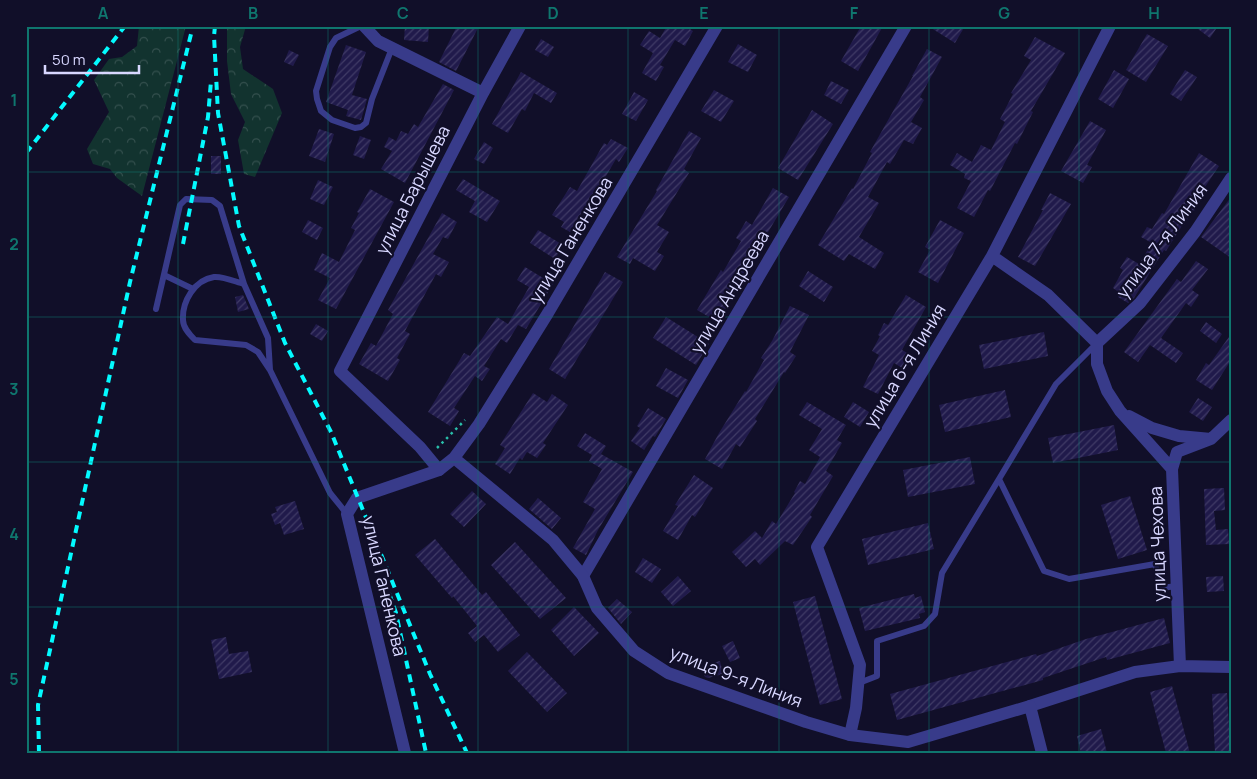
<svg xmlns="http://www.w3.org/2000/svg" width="1257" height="779" font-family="Manrope,sans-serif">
<defs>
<pattern id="forest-crowns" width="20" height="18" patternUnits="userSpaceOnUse" patternTransform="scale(1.25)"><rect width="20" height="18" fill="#12332f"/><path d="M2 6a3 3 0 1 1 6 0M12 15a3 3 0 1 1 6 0" fill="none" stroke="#34504e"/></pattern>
<pattern id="building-hatch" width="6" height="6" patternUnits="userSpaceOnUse" patternTransform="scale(1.25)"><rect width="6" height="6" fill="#201a4b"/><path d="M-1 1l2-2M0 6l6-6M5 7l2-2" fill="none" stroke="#403b66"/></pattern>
</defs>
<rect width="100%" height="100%" fill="#110f29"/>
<path fill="url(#forest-crowns)" d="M139,26H186L142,196L117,178L110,169L93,164L87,149L109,112L94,80L109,59L122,57L137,46Z
M227,26H246L240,47L243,69L273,89L282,113L255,177L244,174L238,140L245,122L231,94L227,61Z"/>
<path fill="url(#building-hatch)" d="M405,26H429L428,42L404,40Z
M457,26H479L456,71L439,62Z
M667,26H685L693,31L685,46L675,40L660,65L664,67L656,81L642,73L653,53L640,45L649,31L660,38Z
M861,26H883L858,71L841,61Z
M928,26H965L955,43Z
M1194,26H1218L1210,38Z
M1147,34L1168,46L1146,82L1126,70Z
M1035,37L1065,53L1031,111L1033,112L1017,144L1015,143L990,191L988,190L974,217L957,208L971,181L964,178L965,174L950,165L957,153L972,162L981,145L991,150L1005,122L1000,119L1013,94L1011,93L1031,60L1024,56Z
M541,39L554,47L548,57L535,50Z
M738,44L757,55L748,72L728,62Z
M346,45L366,52L352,95L367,99L361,120L346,116L348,110L326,102Z
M927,49L942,57L920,97L924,100L911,122L922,128L913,144L904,140L890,164L887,162L868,197L879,203L859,237L884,253L875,269L849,254L844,261L818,245L852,188L853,189L872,153L870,152L913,76H912Z
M289,50L299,55L293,66L284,62Z
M1114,70L1129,79L1113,108L1098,99Z
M1185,70L1197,77L1181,101L1170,94Z
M521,72L557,93L551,103L534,93L525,111L522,109L508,133L492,124Z
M831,81L849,90L841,104L824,95Z
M443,84L454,90L405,183L381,169L392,151L384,147L389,137L396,141L401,131L408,134L414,124L418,127Z
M714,90L734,101L721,122L701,111Z
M634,92L648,100L636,121L622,114Z
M812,110L833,124L798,180L778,168Z
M1090,121L1106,130L1087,165L1092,167L1083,183L1061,171Z
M319,129L334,134L325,162L309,156Z
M689,131L701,138L684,169L689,173L657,225L669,232L657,252L664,256L655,271L633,258L630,264L617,257L657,191L656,190Z
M360,136L371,140L364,159L353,155Z
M611,139L628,148L619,162L616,159L596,193L594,192L570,232L561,227L564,222L552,215L570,187L577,191L604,143L607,145Z
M484,142L493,148L484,164L474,159Z
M1199,153L1219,166L1203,190L1206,191L1194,211L1193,210L1184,225L1183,224L1166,251L1164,250L1134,298L1128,303L1118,297L1120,293L1113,288L1123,270L1120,268L1127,257L1139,264L1152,243L1141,237L1147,227L1152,229L1162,213L1164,214Z
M211,156H221V174H211Z
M463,179L500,201L487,222L469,212L475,201L456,190Z
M318,180L333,187L324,205L310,199Z
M773,188L789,197L739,281L740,282L718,322L697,310L721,270L723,272L741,241L736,238L746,221L752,225Z
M370,189L394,202L336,309L318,300L330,278L314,270L322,253L339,262L355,230L351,228L359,213L357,212Z
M1050,193L1071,204L1035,266L1018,257L1043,210H1041Z
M1231,197V258L1201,237Z
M442,213L457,222L448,239L443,237L433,254L449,262L441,277L436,274L405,331L410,334L397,358L400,360L388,381L359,364L371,343L376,346L393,314L388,310Z
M308,220L323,228L317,240L302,232Z
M940,220L964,233L938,283L918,272L930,250L925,247Z
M538,230L563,245L555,259L530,243Z
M1196,261L1208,269L1192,290L1199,295L1191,307L1186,303L1161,338L1183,353L1176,363L1150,345L1138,362L1124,352L1177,279L1181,282Z
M525,267L553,284L526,329L518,325L507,343L501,339L484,366L490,369L482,381L475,376L454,408L459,411L450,426L428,412L464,353L470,356L497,317L508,324L529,287L517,280Z
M808,271L833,287L824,302L799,286Z
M605,272L623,282L565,379L549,369Z
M243,295L249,309L238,312L235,297Z
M906,295L926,307L902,350L911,355L904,369L894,363L878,394L863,387L879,355L872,351L880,336L878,335L884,323L888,325Z
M790,306L809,315L790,352L796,356L785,373L784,372L755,419L757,421L740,447L736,444L722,469L705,459L719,433L745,391L746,392L764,360L761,358L772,341Z
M666,317L709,344L696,365L653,338Z
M1206,322L1222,334L1216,343L1200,331Z
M316,324L328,331L322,341L310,334Z
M1044,332L1048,356L984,369L979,345Z
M1231,334V360L1212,390L1196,380L1206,363L1209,365Z
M666,368L688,380L678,398L656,386Z
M1005,390L1011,417L945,432L939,405Z
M533,393L547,402L552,394L568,405L543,443L546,445L537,458L527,452L522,460L520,458L510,474L495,464L505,448L500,445Z
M1198,398L1212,407L1203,421L1189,412Z
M807,402L846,425L837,440L842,443L826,471L833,476L810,515L812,517L793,545L785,541L760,565L755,559L746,567L732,552L755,531L762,538L772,521L776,524L795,493L794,492L800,481L805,484L820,457L809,450L822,429L799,415Z
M853,402L869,412L860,427L844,417Z
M648,408L666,419L655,437L653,436L644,450L631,441L640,428L637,426Z
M1114,425L1118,450L1053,463L1048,438Z
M585,433L606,446L601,454L633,472L598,530L586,555L573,548L595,509L583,502L602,469L589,461L592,455L577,446Z
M970,457L975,484L908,497L903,470Z
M694,475L713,488L695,517L692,515L678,540L663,531L678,506L675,505Z
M1224,488L1225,510L1214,511L1216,530L1228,529L1229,544L1206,545L1204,489Z
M472,491L486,504L464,527L450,514Z
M1130,496L1147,550L1118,559L1101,505Z
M538,498L561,518L552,529L529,509Z
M295,501L304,529L284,535L280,523L275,525L271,514L277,512L275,507Z
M928,523L934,549L868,565L862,539Z
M435,539L482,595L486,592L520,635L498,652L484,635L475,642L468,633L477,626L453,596L452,598L415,555Z
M515,542L566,598L540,619L491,565Z
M643,558L661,569L652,583L635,572Z
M678,576L691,591L673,606L661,592Z
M1223,576L1224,591L1207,592L1206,577Z
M914,594L915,598L921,596L925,612L919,614L920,618L865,631L859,608Z
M815,596L842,699L820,705L793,602Z
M617,599L632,612L621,624L608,608Z
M574,607L599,633L574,656L551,630Z
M1164,618L1170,643L1107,660L1106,657L1043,678V680L897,720L890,694L1036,654L1037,656L1086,639Z
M226,637L229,654L248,651L252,672L219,679L211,640Z
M733,641L740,658L730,662L722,646Z
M527,652L567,693L547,712L508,671Z
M720,661L723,674L708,678L705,677L701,666Z
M1172,686L1190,753H1166L1150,692Z
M1227,693L1229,727H1231L1230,753H1215L1212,694Z
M1101,729L1107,753H1081L1077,736Z"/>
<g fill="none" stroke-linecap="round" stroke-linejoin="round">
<path stroke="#2abfab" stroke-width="2.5" stroke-dasharray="2.5 4" stroke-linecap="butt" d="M437,448L465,420"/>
<path stroke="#383b8a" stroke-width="6" d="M361,26L336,38L330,47L316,91L317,99L321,111L332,120L355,128L361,127L366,123L372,99L392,48
M164,275L193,289
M156,309L180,205L186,199L212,200L220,206L244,284
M1096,344L1056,384L999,479L1044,571L1069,579L1155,564L1161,588L1177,586
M270,370L258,352L246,345L195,340C190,335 183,328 183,320C182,302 194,280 214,277C223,276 236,282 244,284L268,338L270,370L330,493L347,514
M859,683L877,676V641L924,626L935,614L942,573L999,479"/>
<path stroke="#383b8a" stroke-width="12" d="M364,26L378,41L483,93
M992,256L1048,295L1097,343V364L1107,391L1120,411L1172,469L1180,666
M1097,343L1140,303L1195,232L1231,178
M1129,416L1152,428L1179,436L1211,439
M1172,469L1177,452L1211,439L1231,420
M439,470L420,447L340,371L483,93L520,26
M583,576L906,26
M1030,706L1135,672L1180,666L1231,667
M850,735L856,708L860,665L817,547L992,256L1110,26"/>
<path stroke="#383b8a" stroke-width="12" d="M454,458L553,540L583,576L597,608L634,651L668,673L806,722L850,735L908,742L1030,706L1042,753
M405,753L347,514L357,498L439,470L454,458L479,424L548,313L717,26"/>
<path stroke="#03faff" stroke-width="4" stroke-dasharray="8 6" stroke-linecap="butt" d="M215,26L214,36L218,113L239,226L285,343L331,432L430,674L467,753
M26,153L125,26
M183,244L208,117L211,81
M389,593L396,613L426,753
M39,753L38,705L130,282L193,26"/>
</g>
<path fill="none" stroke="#0f766e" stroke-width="1" stroke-opacity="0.55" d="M178,26V753M328,26V753M478,26V753M628,26V753M779,26V753M929,26V753M1079,26V753M26,172H1231M26,317H1231M26,462H1231M26,607H1231"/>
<g text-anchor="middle" stroke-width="4.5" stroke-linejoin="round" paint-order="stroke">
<g font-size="18" fill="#d8d7ff" stroke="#110f29">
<text transform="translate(413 190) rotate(-63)" y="6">улица Барышева</text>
<text transform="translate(571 240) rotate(-59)" y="6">улица Ганенкова</text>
<text transform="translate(1162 241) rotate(-53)" y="6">улица 7-я Линия</text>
<text transform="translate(730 292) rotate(-60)" y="6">улица Андреева</text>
<text transform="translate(905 366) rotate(-59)" y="6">улица 6-я Линия</text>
<text transform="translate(1158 544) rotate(-92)" y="6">улица Чехова</text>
<text transform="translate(384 586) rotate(77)" y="6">улица Ганенкова</text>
<text transform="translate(736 677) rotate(21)" y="6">улица 9-я Линия</text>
</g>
</g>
<rect width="1257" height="779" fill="none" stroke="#110f29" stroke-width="55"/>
<path d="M45 65v8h94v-8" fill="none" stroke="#d8d7ff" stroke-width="2.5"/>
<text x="52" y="65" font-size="15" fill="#d8d7ff" stroke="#110f29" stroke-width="4" paint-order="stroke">50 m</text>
<rect x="28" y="28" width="1202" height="724" fill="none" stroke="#0f766e" stroke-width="2"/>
<g font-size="16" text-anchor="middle" font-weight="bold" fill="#0f766e">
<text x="103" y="19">A</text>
<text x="253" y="19">B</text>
<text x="403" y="19">C</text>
<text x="553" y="19">D</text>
<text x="704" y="19">E</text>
<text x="854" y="19">F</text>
<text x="1004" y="19">G</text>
<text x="1154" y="19">H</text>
<text x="14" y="106">1</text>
<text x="14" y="250">2</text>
<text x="14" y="395">3</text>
<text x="14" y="540">4</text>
<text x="14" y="685">5</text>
</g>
</svg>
